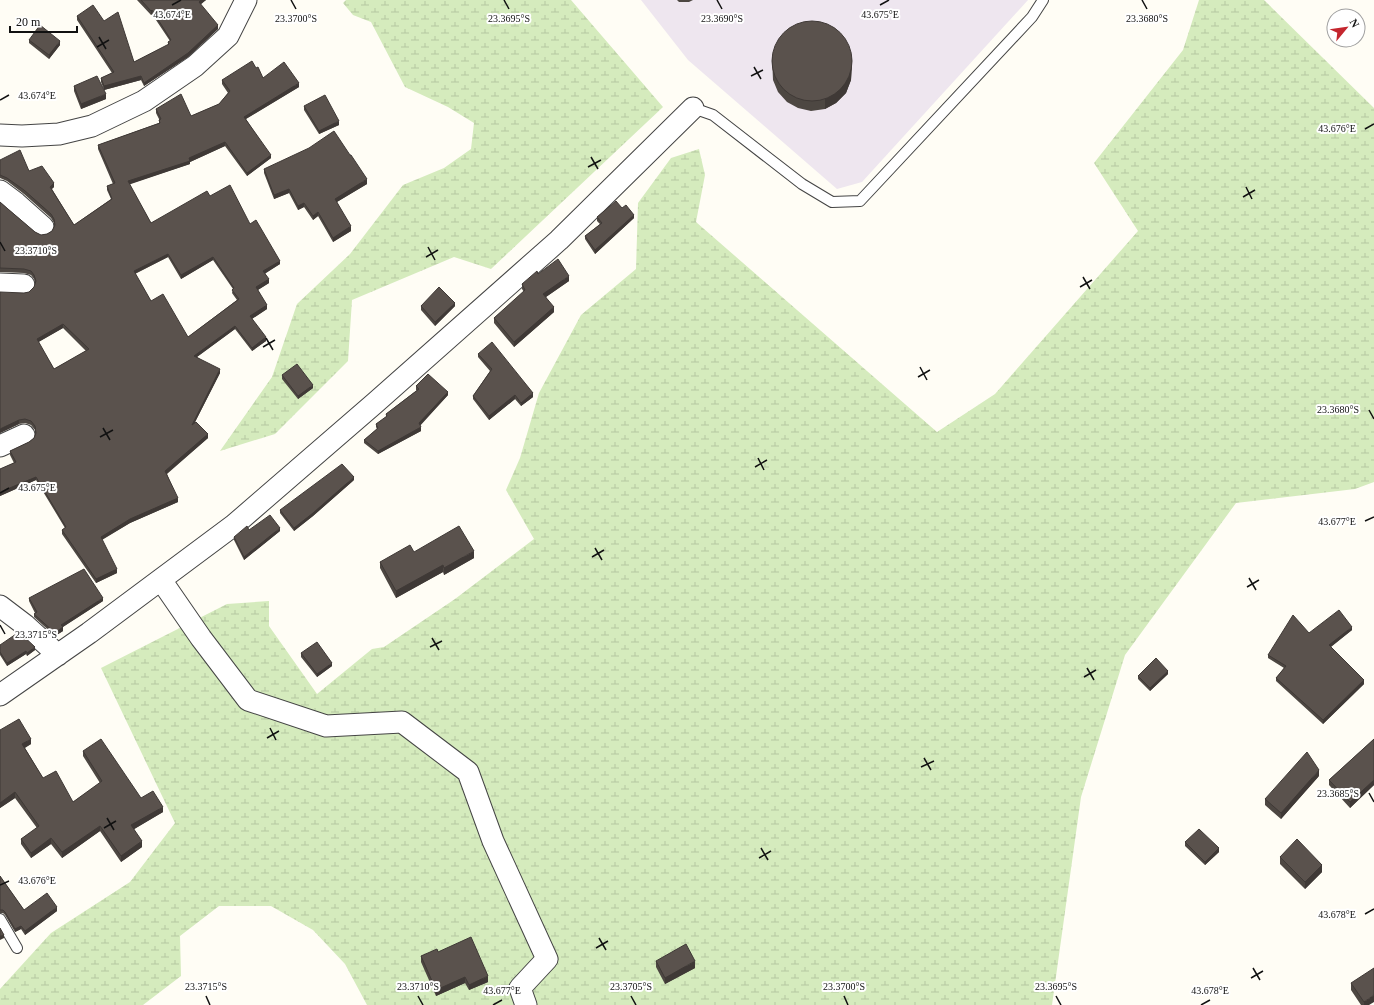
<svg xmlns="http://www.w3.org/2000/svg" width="1374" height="1005" font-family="'Times New Roman',serif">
<defs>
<pattern id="wetland-marsh" width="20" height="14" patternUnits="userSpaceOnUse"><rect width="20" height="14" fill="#d5ebbd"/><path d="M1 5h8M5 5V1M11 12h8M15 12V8" fill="none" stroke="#b6c8a1"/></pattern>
</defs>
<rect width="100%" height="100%" fill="#fffdf5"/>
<path fill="#eee6ef" d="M641,0H1028L862,182L837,189L688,60Z"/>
<path fill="url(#wetland-marsh)" d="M346,0H571L663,107L491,269L454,257L352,300L348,361L275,434L220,451L272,377L297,304L350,254L403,185L444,168L471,149L474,123L448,107L405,87L371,22L353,15L343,3Z
M1199,0H1264L1374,108V482L1355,489L1236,503L1125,655L1081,797L1052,1005H367L345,964L313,930L271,906H219L180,936L181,976L143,1005H0V989L51,933L130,882L175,823L101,668L227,604L269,601V626L317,694L372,649L384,647L455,599L534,539L506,490L520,458L539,393L581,315L636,269L638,203L671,158L699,149L705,175L696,222L937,432L995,394L1138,231L1094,163L1183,50Z"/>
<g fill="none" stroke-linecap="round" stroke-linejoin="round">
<g stroke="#444" stroke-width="12">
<path id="service" d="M693,108L713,115L802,184L832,202L860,201L1032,17L1043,0
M0,919L17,948"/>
</g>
<g stroke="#444" stroke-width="23">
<path id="minor" d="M0,135L22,136L59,134L92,126L144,101L195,66L228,36L246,0
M0,191L16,203L43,227
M0,284L24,285
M0,446L24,435
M161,580L201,638L248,700L326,726L402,722L468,772L493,841L547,959L520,988L526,1005
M0,606L25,625L58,655
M0,695L89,633L234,525L375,403L559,240L693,108"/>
</g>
<use href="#service" stroke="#fff" stroke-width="10"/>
<use href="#minor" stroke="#fff" stroke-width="21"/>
</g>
<path fill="#4d4742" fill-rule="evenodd" d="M137,0H206L200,4L218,29L188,57L144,86L141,80L104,90L101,82V78L112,73L77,20V16L104,21L134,62L168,45V42L170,41L152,14L151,15Z
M677,0H693L689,2H679Z
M29,40L60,45L49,59L29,43Z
M772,57L852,66L851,80L846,93L836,103L825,109L811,111L798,108L787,102L778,92L773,80Z
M256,68L263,78L299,87L246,119L271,158L247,176L225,146L190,162V164L129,184L151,223L210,196L250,224L280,264L265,273L269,283L258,290L267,309L252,319L266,341L252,351L235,329L197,357L220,373L195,422L208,438L167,474L178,502L130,523L102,540L117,573L96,583L62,534V530L65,528L36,480L0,496V469L14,463L10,455V451L29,442L34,438L35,434V430L31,425L25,423L19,424L0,433L24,293L29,292L34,287L35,283L34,279L31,275L24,273L0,272V202L35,232L41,235L47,234L52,231L54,226V223L51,218L24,194L7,181L0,178V160L29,171L54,187L52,189L74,225L111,199L107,190V186L113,184L98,149V145L159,123V119L156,113V109L191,116L219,104L228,93L222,84V80ZM168,257L181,279L213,260L233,289L232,293L237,300L188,337L151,301L135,274ZM63,328L86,351L54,369L38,342Z
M74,86L106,99L81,109L74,91Z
M304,106L339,125L319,134L304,110Z
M264,169L367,184L337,202L351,231L333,242L318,216L313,220L304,207L298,210L289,193L274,199L264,173Z
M622,208L634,218L595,254L585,239V236L600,224L597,221V217Z
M538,274L569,281L546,297L554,312L514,347L494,323V318L524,292L522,289V284Z
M421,306H455L435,326L421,310Z
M478,354L533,397L521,406L515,399L489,420L473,399V396L490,371L478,357Z
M282,375L313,388L298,399L282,379Z
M416,386L448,395L420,425L421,431L378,454L364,443V440L377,429L376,427V424L386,417V414L417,390H416Z
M354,480L313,516L294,531L280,513V510Z
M280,531L244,560L234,540V537Z
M414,552L474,558L444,575L443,572L396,598L380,568V562Z
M29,598L103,601L63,627V631L55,636L34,617V614L35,613L29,601Z
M1352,630L1331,647L1364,684L1323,724L1276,681V678L1284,668L1268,658V655L1309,633Z
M0,645L35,650L27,656L26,654L7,666L0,655Z
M301,653L332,666L317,677L301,657Z
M1168,674L1150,691L1138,679V676Z
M0,730L31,744L25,748L43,778L73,802L100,783L83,756V751L141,798L163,812L134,829L142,847L121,862L100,831L62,858L51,844L31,858L21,844V839L37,828L15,798L0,808Z
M1374,739V785L1350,808L1329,785V780Z
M1319,776L1281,819L1265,805V799Z
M1185,842L1219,852L1205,865L1185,846Z
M1280,857L1322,872L1305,889L1280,864Z
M0,876L24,910L57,911L25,935L21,929L15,932L5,915L3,913H0Z
M438,952L488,982L469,990L465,983L436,996L421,962V956Z
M656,961L695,968L665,984L656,967Z
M1351,983L1369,1005H1361L1351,990Z"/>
<path fill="#3f3936" d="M201,0H206L199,6V2Z
M152,10V14L151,15V11Z
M218,25V29L188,57L144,86V83Z
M60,41V45L49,59V55Z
M852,57L851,80L846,93L836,103L825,109V99Z
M141,76V80L104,90V86Z
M299,83V87L244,120V117Z
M106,94V99L81,109V104Z
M339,121V125L319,134V131Z
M225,142V146L190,162V164L128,185V181L189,158Z
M271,155V158L247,176V173Z
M367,179V184L335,203V199Z
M54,183V187L50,190V187Z
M289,189V193L274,199V195Z
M304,203V207L298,210V206Z
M318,212V216L313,220V216Z
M634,215V218L595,254V250Z
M351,226V231L333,242V238Z
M168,254V257L134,274V271Z
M213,257V260L181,279V275Z
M280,261V264L263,275V271Z
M569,276V281L543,299V294Z
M269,279V283L256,291V287Z
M455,303V306L435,326V322Z
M267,305V309L250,320V316Z
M554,307V312L514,347V342Z
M63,324V328L37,343V339Z
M235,326V329L194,359V356Z
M266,337V341L252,351V348Z
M220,369V373L192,428V425Z
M313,385V388L298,399V396Z
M448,392V395L419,427V423Z
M533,393V397L521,406V403Z
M515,395V399L489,420V416Z
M19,420V424L0,433V429Z
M421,427V431L378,454V451Z
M208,434V438L165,475V471Z
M36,477V480L0,496V492Z
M354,477V480L313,516L294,531V528Z
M178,498V502L130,523L101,540V537L130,519Z
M280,528V531L244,560V557Z
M474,551V558L444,575V568Z
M443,565V572L396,598V591Z
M117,569V573L96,583V579Z
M103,598V601L61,628V625Z
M63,627V631L55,636V633Z
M1352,627V630L1329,648V645Z
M35,647V650L27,656V653Z
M26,651V654L7,666V663Z
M332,663V666L317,677V674Z
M1168,671V674L1150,691V688Z
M1364,680V684L1323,724V720Z
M31,739V744L22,749V744Z
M1319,770V776L1281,819V813Z
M1374,780V785L1350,808V802Z
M15,792V798L0,808V803Z
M163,807V812L131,831V825Z
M100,826V831L62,858V852Z
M51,838V844L31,858V853Z
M142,841V847L121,862V856Z
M1219,848V852L1205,865V862Z
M1322,865V872L1305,889V882Z
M57,907V911L25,935V931Z
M21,926V929L15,932V929Z
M4,935V938L0,940V936Z
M695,961V968L665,984V978Z
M488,976V982L469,990V985Z
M465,977V983L436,996V990Z
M1374,995V1002L1369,1005H1364V1002Z"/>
<path fill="#5a524d" stroke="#3f3936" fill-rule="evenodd" d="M141,0H201L199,2L218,25L188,53L144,83L141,76L104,86L101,78L114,72L77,16L93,5L104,21L118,12L134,62L169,44L168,42L171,40L152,10L151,11Z
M772 61a40 40 0 1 1 80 0a40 40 0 1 1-80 0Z
M40,25L60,41L49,55L29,40Z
M252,61L256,68L258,67L263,78L284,62L299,83L244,117L271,155L247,173L225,142L189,158L190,161L128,181L151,223L207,191L210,196L230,185L250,224L256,220L280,261L263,271L269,279L256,287L267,305L250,316L266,337L252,348L235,326L194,356L220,369L192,425L196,422L208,434L165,471L178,498L130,519L101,537L117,569L96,579L62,530L66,527L36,477L0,492V469L16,462L10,451L29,442L34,438L36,433L35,426L31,421L25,419L19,420L0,429V292L24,293L29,292L34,287L36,281L34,275L31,271L24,269L0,268V202L8,209L35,232L41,235L47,234L52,231L55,225L54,219L51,214L24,190L7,178L0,175V160L20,150L29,171L42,166L54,183L50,187L74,225L112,199L107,186L115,183L98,145L160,123L159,120L161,119L156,109L181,94L191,116L219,104L230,91L222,80ZM168,254L181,275L213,257L234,288L232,290L239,299L188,337L163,294L151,301L134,271ZM63,324L89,349L54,369L37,339Z
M97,76L106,94L81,104L74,86Z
M325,95L339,121L319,131L304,106Z
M334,131L350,155H351L367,179L335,199L351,226L333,238L318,212L313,216L304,203L298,206L289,189L274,195L264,169L309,148Z
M616,201L622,208L626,205L634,215L595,250L585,236L602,223L597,217Z
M558,259L569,276L543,294L554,307L514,342L494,318L525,290L522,284L537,271L538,274Z
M439,287L455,303L435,322L421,306Z
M492,342L533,393L521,403L515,395L489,416L473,396L492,369L478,354Z
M297,364L313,385L298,396L282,375Z
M428,374L448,392L419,423L421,427L378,451L364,440L378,428L376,424L387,416L386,414L419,389L416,386Z
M342,464L354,477L313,513L294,528L280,510Z
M270,515L280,528L244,557L234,537L247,526L249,530Z
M459,526L474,551L444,568L443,565L396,591L380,562L410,545L414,552Z
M84,569L103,598L61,625L63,627L55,633L34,614L37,612L29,598Z
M1339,610L1352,627L1329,645L1364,680L1323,720L1276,678L1286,666L1268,655L1293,615L1309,633Z
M19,632L35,647L27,653L26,651L7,663L0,652V645Z
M317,642L332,663L317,674L301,653Z
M1156,658L1168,671L1150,688L1138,676Z
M19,719L31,739L22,744L43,778L56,771L73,802L102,781L83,751L101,739L141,798L153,791L163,807L131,825L142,841L121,856L100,826L62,852L51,838L31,853L21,839L39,826L15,792L0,803V730Z
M1374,739V780L1350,802L1329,780Z
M1307,752L1319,770L1281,813L1265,799Z
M1199,829L1219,848L1205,862L1185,842Z
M1297,839L1322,865L1305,882L1280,857Z
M0,876L24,910L47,893L57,907L25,931L21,926L15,929L5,912L3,910H0Z
M0,928L4,935L0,936Z
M471,937L488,976L469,985L465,977L436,990L421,956L437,949L438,952Z
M686,944L695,961L665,978L656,961Z
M1374,968V995L1364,1002L1351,983Z"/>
<path fill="none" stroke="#111" stroke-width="1.5" d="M291,0L296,9M504,0L509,9M717,0L722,9M1142,0L1147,9M172,5L181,0M880,5L889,0M99,37L106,49M97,47L109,40M754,67L761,79M751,76L763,70M0,100L9,95M1365,129L1374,124M591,157L598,169M588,167L601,160M1246,187L1252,199M1243,197L1255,190M0,242L5,251M428,247L435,260M426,257L438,250M1083,277L1090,289M1080,287L1092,280M266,338L273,350M263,347L275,340M920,367L927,380M918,377L930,370M1369,410L1374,419M103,428L110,440M100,437L113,430M758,458L764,470M755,467L767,460M0,493L9,488M1365,521L1374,517M595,548L602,560M592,557L604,550M1249,578L1256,590M1247,587L1259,580M0,625L5,634M432,638L439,650M430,647L442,641M1087,668L1094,680M1084,677L1096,670M270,728L276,740M267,738L279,731M924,758L931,770M921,767L934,761M1369,793L1374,802M107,818L114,830M104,828L116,821M761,848L768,860M759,858L771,851M0,885L9,881M1365,914L1374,909M599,938L606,950M596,948L608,941M1253,968L1260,980M1251,978L1263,971M206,996L210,1005M418,996L423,1005M631,996L636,1005M844,996L848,1005M1056,996L1061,1005M493,1005L502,1000M1201,1005L1210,1000"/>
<g font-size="10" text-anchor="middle" fill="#111" stroke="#fff" stroke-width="4" stroke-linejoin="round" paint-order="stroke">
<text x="172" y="18">43.674°E</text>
<text x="880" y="18">43.675°E</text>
<text x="296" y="22">23.3700°S</text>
<text x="509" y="22">23.3695°S</text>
<text x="722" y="22">23.3690°S</text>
<text x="1147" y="22">23.3680°S</text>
<text x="37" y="99">43.674°E</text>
<text x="1337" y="132">43.676°E</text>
<text x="36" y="254">23.3710°S</text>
<text x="1338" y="413">23.3680°S</text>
<text x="37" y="491">43.675°E</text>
<text x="1337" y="525">43.677°E</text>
<text x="36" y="638">23.3715°S</text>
<text x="1338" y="797">23.3685°S</text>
<text x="37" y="884">43.676°E</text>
<text x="1337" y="918">43.678°E</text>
<text x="206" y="990">23.3715°S</text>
<text x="418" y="990">23.3710°S</text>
<text x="631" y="990">23.3705°S</text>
<text x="844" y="990">23.3700°S</text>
<text x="1056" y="990">23.3695°S</text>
<text x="502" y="994">43.677°E</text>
<text x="1210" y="994">43.678°E</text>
</g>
<g transform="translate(1346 28) rotate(61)"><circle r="19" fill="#ffffff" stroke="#a0a0a0"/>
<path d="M0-3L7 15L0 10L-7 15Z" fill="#c4262e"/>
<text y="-6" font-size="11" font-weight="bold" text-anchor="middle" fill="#111111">N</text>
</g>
<path d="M10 26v6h67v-6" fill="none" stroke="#111111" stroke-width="2"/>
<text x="16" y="26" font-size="12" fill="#111111" stroke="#ffffff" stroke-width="3" paint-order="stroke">20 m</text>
</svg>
